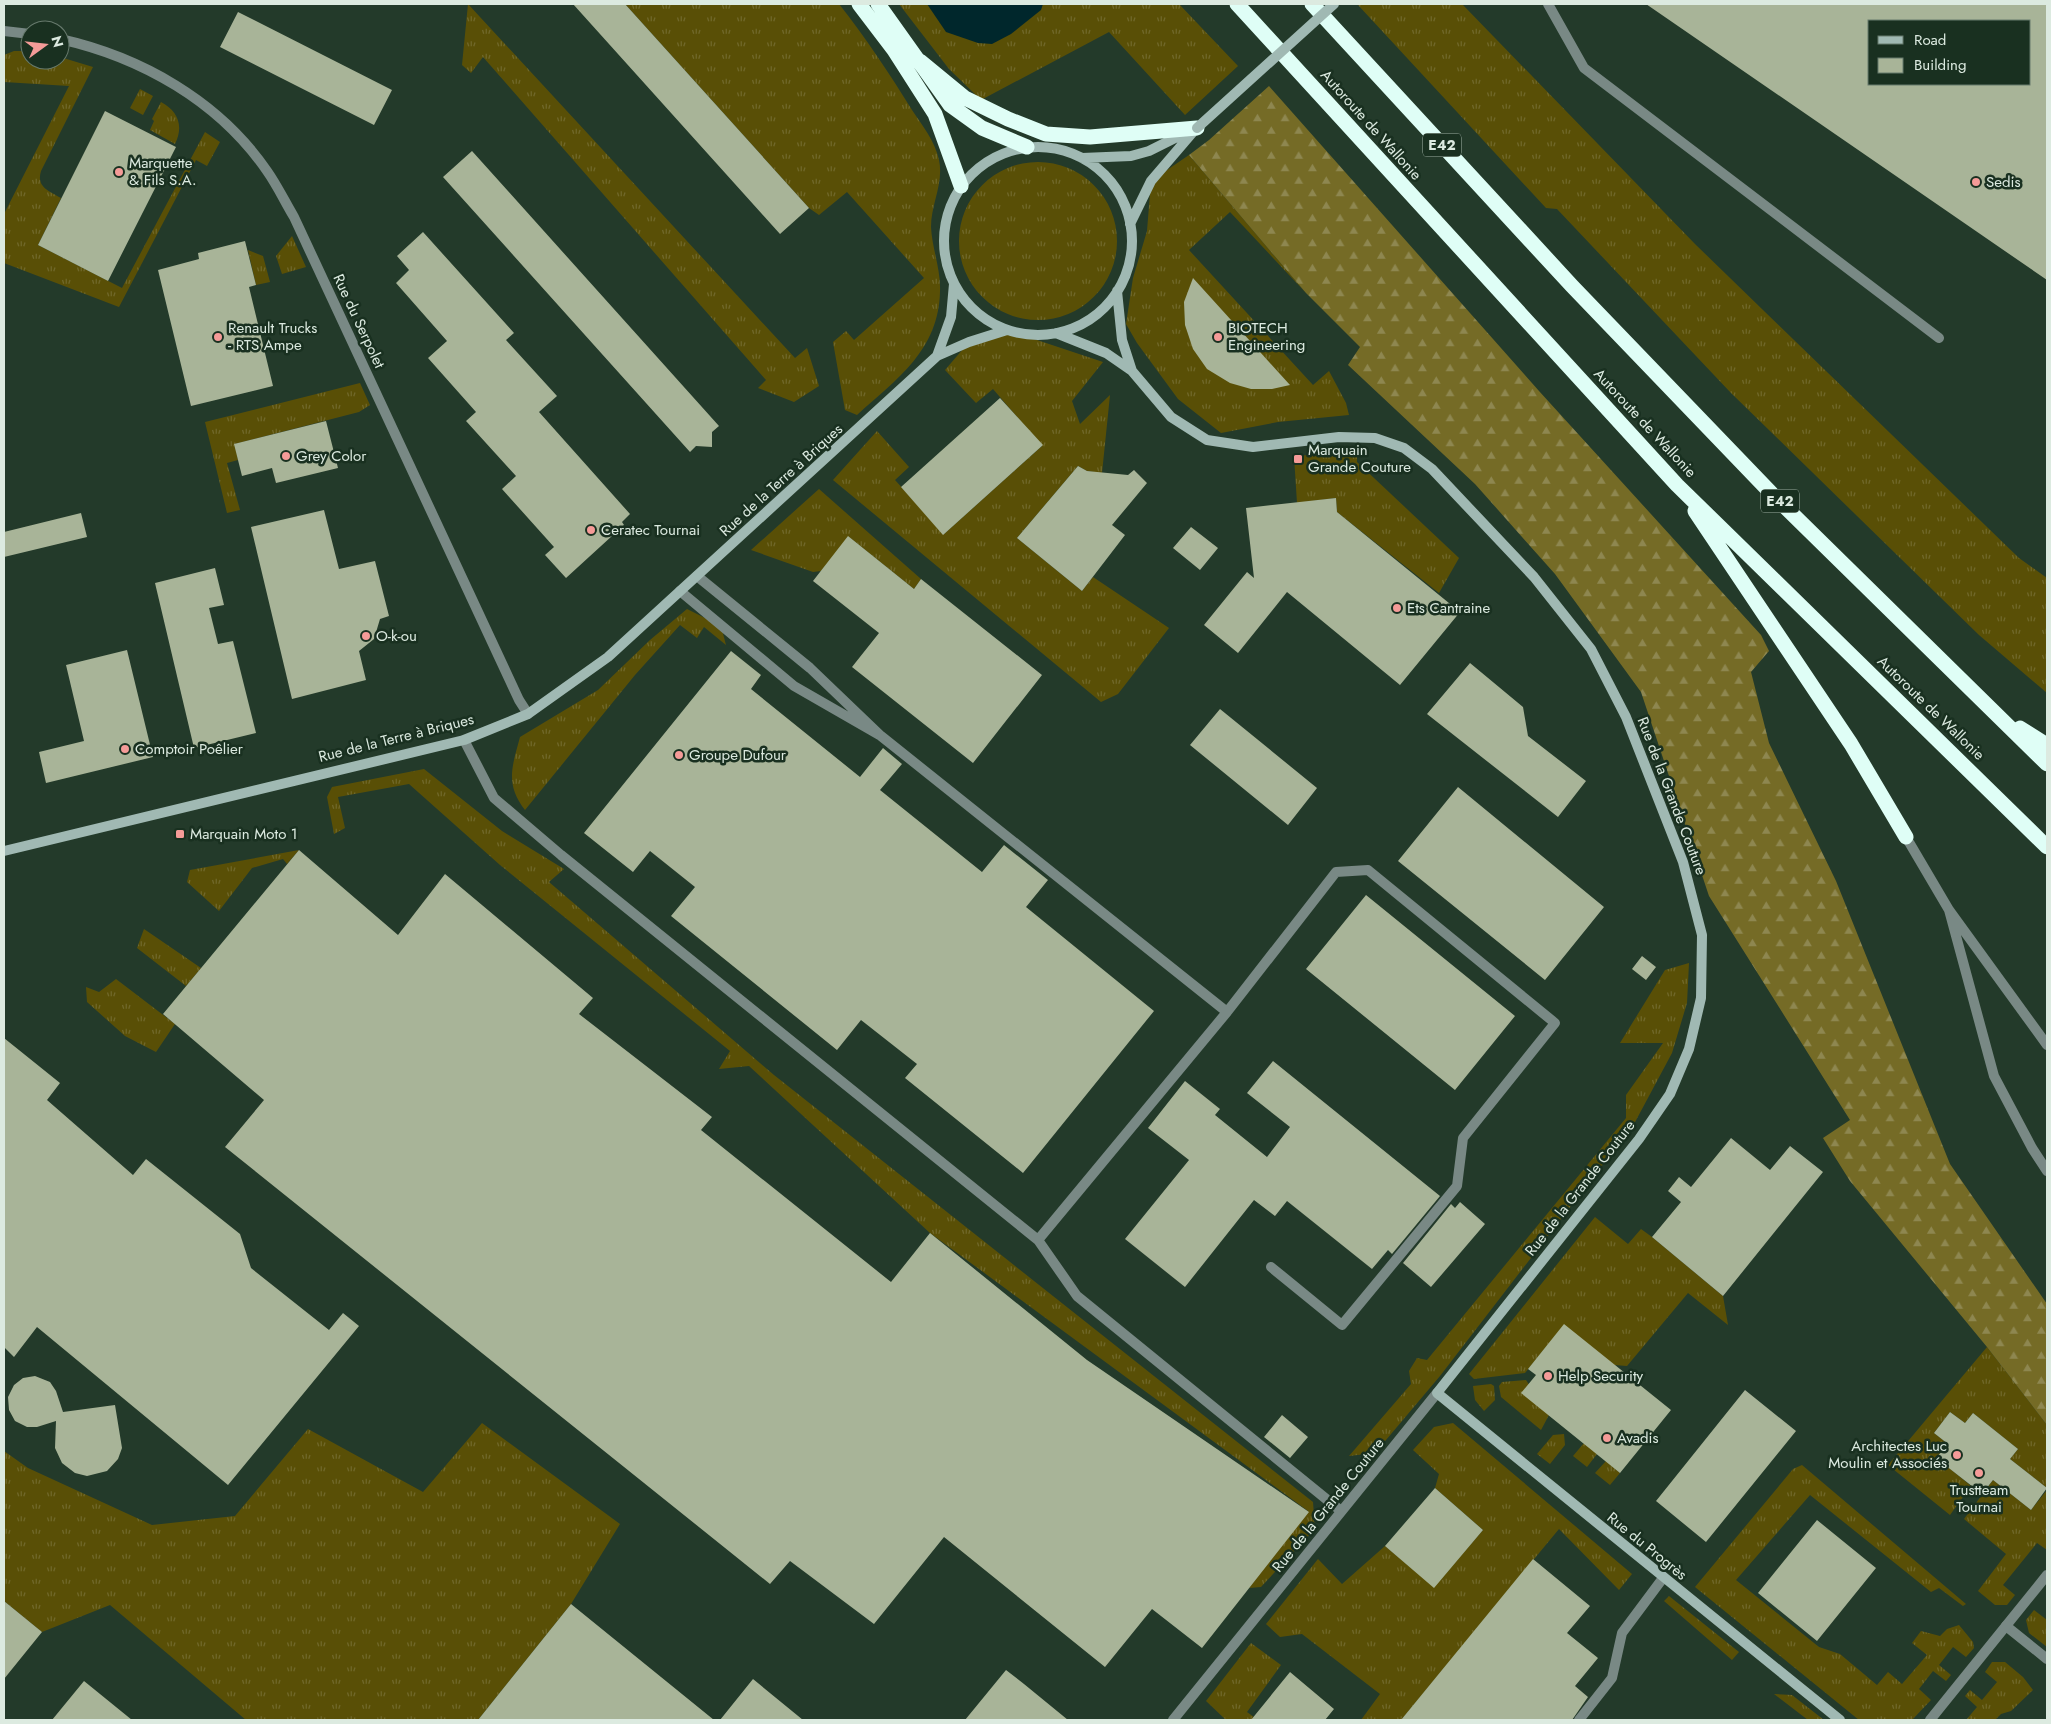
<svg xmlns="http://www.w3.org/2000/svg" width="2051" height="1724" font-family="Jost,sans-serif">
<defs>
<pattern id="grass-tufts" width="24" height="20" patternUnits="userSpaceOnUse" patternTransform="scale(1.25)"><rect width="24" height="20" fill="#594f06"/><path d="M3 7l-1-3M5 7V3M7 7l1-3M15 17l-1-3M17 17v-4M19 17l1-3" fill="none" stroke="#70682a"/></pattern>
<pattern id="forest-firs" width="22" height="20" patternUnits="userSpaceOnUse" patternTransform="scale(1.25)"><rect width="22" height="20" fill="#756b26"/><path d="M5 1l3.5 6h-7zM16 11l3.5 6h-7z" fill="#8e8750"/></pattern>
</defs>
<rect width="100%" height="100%" fill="#233a2a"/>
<path fill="url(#grass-tufts)" d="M468,4L795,358L807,348L819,386L794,402L758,388L766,380L483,57L471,73L462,65Z
M625,4H839C866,38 889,73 912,110C922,125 935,141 939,160C944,183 931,204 931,227C932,248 941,270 940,291C939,350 897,379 857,415L845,410L833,342L846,331L854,340L924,278L847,192L819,215L809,208Z
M899,4H1179L1238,66L1185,115L1109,32L981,100L949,69Z
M1360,4H1462L1695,244L2019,558L2047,578V693L1979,635L1731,393L1557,209L1546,208L1358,5Z
M14,51H30V60H60V57L93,67L41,171C36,187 49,191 61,198L38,245L122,288L205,132L220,142L207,166L196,160L119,307L4,263V214L69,86L4,82V55Z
M140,89L153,96L143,115L130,108Z
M161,102C178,111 184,126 175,144L150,130L154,121L152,119Z
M1189,155L1306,293L1230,212L1189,250L1313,385L1329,371L1346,403L1349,415L1278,422L1221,433L1178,399L1137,343L1126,324L1133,278L1147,231L1151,181Z
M959 241a79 79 0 1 1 158 0a79 79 0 1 1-158 0Z
M292,236L306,267L282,274L276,256Z
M248,250L263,256L270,282L256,285Z
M1007,330L1103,362L1072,401L1080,424L1110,395L1102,473L1087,471L1078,466L1017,538L1082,591L1093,577L1169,628L1118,694L1101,702L833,480L877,431L909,467L895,480L944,534L1042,446L993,389L976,403L945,370L969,342Z
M360,383L370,405L359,412L235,444L238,460L227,463L240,510L227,513L205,422Z
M1357,452V462L1459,558L1439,593L1337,512L1336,498L1297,503L1294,456Z
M819,489L921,579L914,589L849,537L821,571L813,572L751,550Z
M687,609L721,626L726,645L704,627L697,638L680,625L635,675L525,810C505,784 512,767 520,737L598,690L650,640Z
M424,769L502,831L564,869L549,882L774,1075L1313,1502L1315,1529L1261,1587L1249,1588L1308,1511L930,1233L749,1066L719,1069L730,1051L500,865L409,784L338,797L345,828L334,834L327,797L332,787Z
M299,850L287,864L283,859L252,868L219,911L187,882L190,870Z
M144,929L201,968L186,986L137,948Z
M1689,963L1687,1003L1672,1053L1634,1124L1440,1376L1375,1453L1349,1456L1411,1384L1409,1371L1417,1358L1427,1360L1626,1118V1095L1663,1043H1620L1665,970Z
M116,979L175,1024L156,1052L125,1036L87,1002L86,987L99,992Z
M1595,1217L1628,1244L1641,1229L1652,1237L1723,1296L1728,1325L1688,1293L1627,1366L1614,1365L1564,1325L1525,1373L1474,1379L1469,1374Z
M1987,1347L2047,1425V1488L2010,1459L2018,1449L1973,1413L1965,1423L1950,1412L1934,1433L1948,1444L1937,1458L1971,1486L1950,1515L1888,1465Z
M1526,1380L1549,1415L1541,1430L1501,1397L1499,1386L1502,1382Z
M1491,1384L1494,1386L1495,1400L1484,1411L1475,1400L1473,1386Z
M482,1423L620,1524L571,1604L478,1720H246L110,1605L42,1632L4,1601V1451L28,1468L152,1525L235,1516L308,1429L423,1492Z
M1453,1423L1632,1574L1619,1590L1559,1529L1402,1719L1404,1720H1361L1380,1694L1302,1634L1280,1637L1266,1624L1318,1559L1342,1584L1385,1546L1434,1587L1483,1530L1435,1488L1439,1474L1413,1450L1434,1427Z
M1564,1434L1565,1445L1550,1464L1537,1454L1553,1435Z
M1584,1443L1597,1454L1587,1467L1573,1456Z
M1606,1461L1620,1473L1610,1485L1595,1473Z
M1802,1465L1966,1604L1963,1606L1939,1588L1931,1592L1810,1495L1736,1580L1819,1647L1840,1654L1877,1685L1888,1672L1902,1684L1927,1655L1912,1643L1921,1631L1940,1636L1947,1629L1959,1625L1973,1642L1974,1648L1966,1657L1953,1647L1939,1665L1951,1675L1946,1681L1933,1671L1919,1689L1931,1700L1912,1720H1859L1695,1587L1793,1469Z
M1993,1480L2031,1510L2047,1490V1550L2037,1543L2003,1585L2015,1595L2007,1605H1995L1978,1591L2006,1554L1964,1519Z
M1669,1596L1739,1652L1732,1660L1664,1601Z
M2034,1610L2047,1620V1647L2029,1633L2026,1620Z
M1251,1643L1281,1665L1247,1712L1258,1720H1226L1206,1701Z
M1992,1662H2005L2023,1677L2033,1690L2011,1711L2001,1714L1995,1720H1966L1977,1707L1965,1696L1970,1690L1982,1700L1997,1682L1985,1672Z
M1774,1694L1792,1695L1824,1720H1808Z"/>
<path fill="url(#forest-firs)" d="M1269,86L1539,391L1761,635L1769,651L1751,672L1769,743L1836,881L1950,1164L2047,1304V1425L1987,1347L1850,1181L1823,1138L1850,1120L1709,896L1641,692L1555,574L1475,484L1348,365L1360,347L1306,293L1189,155L1209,140Z"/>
<path fill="#00272c" d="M927,4H1043L1041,10L1011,34L992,44L978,43L946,32Z"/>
<path fill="#a8b498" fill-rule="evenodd" d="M573,4H625L809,208L780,234Z
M1646,4H2047V280ZM1870,21H2030V84H1870Z
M238,12L392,90L374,125L220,47Z
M105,111L176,147L108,281L38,245Z
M472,151L719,426L712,432V447L696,446L690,452L443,177Z
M423,232L514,333L506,340L557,396L539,412L630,514L622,522L624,525L566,578L545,555L554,547L502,489L516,476L466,421L476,412L428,358L447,341L396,283L409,270L397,256Z
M245,241L256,285L249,287L273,386L191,406L158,270L199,259L198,253Z
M1193,278L1290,385L1272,389H1251L1230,383L1207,369L1193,349L1185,325L1184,302Z
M1000,398L1043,445L943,535L901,487Z
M326,421L338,468L276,483L272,468L242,476L234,444Z
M1078,466L1087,471L1128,475L1134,470L1147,483L1112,525L1125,535L1082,591L1017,538Z
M1336,498L1337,512L1460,612L1400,685L1287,592L1238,653L1204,625L1247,572L1254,578L1246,508Z
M324,510L339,569L375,561L389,616L380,619L374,639L359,651L366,680L292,699L251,527Z
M81,513L87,537L4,557V532Z
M1191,527L1218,548L1200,570L1173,548Z
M848,536L914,589L921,579L1042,675L973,763L852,667L879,633L813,581Z
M215,568L224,605L209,608L218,644L233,641L256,733L194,748L155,583Z
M127,650L153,757L46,783L39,752L84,741L66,665Z
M731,651L761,675L751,689L860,777L883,748L902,764L880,790L982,872L1004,845L1048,880L1026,907L1154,1011L1023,1173L905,1078L917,1064L861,1020L837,1050L671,916L695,887L650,851L633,872L584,833Z
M1470,663L1523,707L1528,736L1586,781L1558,817L1427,714Z
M1220,709L1317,788L1288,825L1190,745Z
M1458,787L1604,907L1545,980L1398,861Z
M299,850L398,935L445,874L593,998L579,1014L712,1117L701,1130L891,1282L930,1233L1087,1360L1309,1512L1202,1648L1152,1609L1105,1667L944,1537L874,1624L790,1561L770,1584L225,1147L264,1100L163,1014Z
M1366,895L1515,1016L1455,1090L1306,969Z
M1642,956L1656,967L1646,980L1632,969Z
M4,1038L60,1083L47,1100L133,1175L146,1159L240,1234L251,1268L329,1330L343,1313L359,1326L228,1485L37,1327L14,1357L4,1347Z
M1273,1061L1440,1196L1392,1254L1388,1250L1372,1269L1287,1201L1275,1216L1254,1200L1185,1287L1125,1239L1189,1160L1148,1128L1185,1081L1220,1109L1215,1115L1267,1157L1290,1127L1247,1093Z
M1731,1138L1770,1170L1790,1146L1823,1172L1723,1296L1652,1237L1681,1202L1668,1191L1679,1177L1691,1187Z
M1460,1202L1485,1224L1431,1287L1403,1263L1451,1204L1455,1208Z
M1564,1324L1671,1410L1620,1473L1521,1393L1536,1375L1528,1369Z
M35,1376L50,1382L56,1391L63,1412L115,1405L122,1448L118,1459L107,1471L87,1476L75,1473L62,1463L55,1448L56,1421L37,1427H27L15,1421L9,1410L8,1397L14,1385L23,1378Z
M1745,1390L1796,1431L1706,1542L1656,1501Z
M1950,1412L1965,1423L1973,1413L2018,1449L2010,1459L2047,1488L2031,1510L1993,1480L1982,1494L1936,1458L1948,1444L1934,1433Z
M1282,1415L1308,1437L1290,1458L1264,1437Z
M1435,1488L1483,1530L1434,1588L1385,1546Z
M1817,1520L1876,1568L1817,1641L1758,1593Z
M1533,1559L1590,1606L1567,1633L1598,1658L1575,1686L1588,1697L1572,1720H1401Z
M4,1601L42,1632L4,1679Z
M571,1604L714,1720H478Z
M1006,1670L1024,1684L1068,1720H965Z
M1290,1672L1334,1709L1325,1720H1251Z
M753,1679L803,1720H720Z
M84,1681L132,1720H52Z"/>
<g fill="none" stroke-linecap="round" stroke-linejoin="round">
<path stroke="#798985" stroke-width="10" d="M1548,4L1584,68L1939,338
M680,591L794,686L881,736L810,668L697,576
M881,736L1227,1012
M464,740L494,798L561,855L1038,1240L1077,1296L1341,1511
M1906,837L1949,910L2047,1045
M1949,910L1994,1076L2032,1148L2047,1171
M1038,1240L1227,1012L1336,872L1368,870L1555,1023L1463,1138L1457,1186L1342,1325L1271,1267
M2006,1626L2047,1659
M1579,1720L1612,1678L1622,1633L1663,1578"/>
<path stroke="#798985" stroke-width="10" d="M4,31L30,34
M60,39C141,57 219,101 267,171C277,185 285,202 294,217L519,700L528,714
M1173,1720L1437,1393
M1930,1720L2047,1575"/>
<path stroke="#a0b9b3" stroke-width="10" d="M944 241a94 94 0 1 1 188 0a94 94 0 1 1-188 0Z
M1082,158L1131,156L1149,151L1189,131
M1130,224L1151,181L1193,132
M1117,291L1122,340L1132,371
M1056,333L1106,353L1132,371L1171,417L1207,440L1253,447L1339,437L1375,438L1404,448L1432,469L1534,577L1591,649L1626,717L1683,862L1702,935L1701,998L1689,1049L1670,1094L1639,1139L1437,1393L1840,1720
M937,356L951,317L954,284
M4,851L464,740L528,714L608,657L937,356L969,342L1007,330"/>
<path stroke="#dffef6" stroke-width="15" d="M859,4L894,50L935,114L961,186
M878,4L950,105L982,128L1027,147
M1237,4L1677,485L2047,847
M1312,4L1572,286L1772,494L2047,764
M920,61L965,98L1008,119L1046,134L1090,137L1197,128
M1695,511L1851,744L1906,837
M2020,728L2047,745"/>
<path stroke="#a0b9b3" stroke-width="10" d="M1197,128L1334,4"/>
</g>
<g fill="#f59b98" stroke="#193020" stroke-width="2">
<circle cx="119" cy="172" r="5"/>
<circle cx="1976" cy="182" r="5"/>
<circle cx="218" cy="337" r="5"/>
<circle cx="1218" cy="337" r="5"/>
<circle cx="286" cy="456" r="5"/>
<rect x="1293" y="454" width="10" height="10" rx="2.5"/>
<circle cx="591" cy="530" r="5"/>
<circle cx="1397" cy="608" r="5"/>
<circle cx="366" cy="636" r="5"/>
<circle cx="125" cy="749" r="5"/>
<circle cx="679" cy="755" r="5"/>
<rect x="175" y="829" width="10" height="10" rx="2.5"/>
<circle cx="1548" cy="1376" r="5"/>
<circle cx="1607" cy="1438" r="5"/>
<circle cx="1957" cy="1455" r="5"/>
<circle cx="1979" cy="1473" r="5"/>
</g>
<g text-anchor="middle" stroke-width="5" stroke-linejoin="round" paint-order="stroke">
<g fill="#193020" stroke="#a2b2a6" stroke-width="1">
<rect x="1423" y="133.5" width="38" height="23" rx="4"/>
<rect x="1761" y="489.5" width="38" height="23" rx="4"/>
</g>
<g font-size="14" font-weight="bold" fill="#dceae0">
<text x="1442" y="150">E42</text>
<text x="1780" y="506">E42</text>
</g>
<g font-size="15" fill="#dceae0" stroke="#193020">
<text transform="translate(1371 125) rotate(48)" y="5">Autoroute de Wallonie</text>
<text transform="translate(359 321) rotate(65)" y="5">Rue du Serpolet</text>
<text transform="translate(1645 423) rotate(47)" y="5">Autoroute de Wallonie</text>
<text transform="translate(781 480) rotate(-42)" y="5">Rue de la Terre à Briques</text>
<text transform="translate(1931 708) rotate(44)" y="5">Autoroute de Wallonie</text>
<text transform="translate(396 738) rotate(-14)" y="5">Rue de la Terre à Briques</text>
<text transform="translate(1672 796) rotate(69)" y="5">Rue de la Grande Couture</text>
<text transform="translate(1580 1188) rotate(-52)" y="5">Rue de la Grande Couture</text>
<text transform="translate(1328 1505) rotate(-51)" y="5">Rue de la Grande Couture</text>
<text transform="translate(1647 1546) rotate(39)" y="5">Rue du Progrès</text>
</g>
<g font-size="15" fill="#dceae0" stroke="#193020" text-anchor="start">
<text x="129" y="168">Marquette<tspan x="129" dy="17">&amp; Fils S.A.</tspan></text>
<text x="1986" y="187">Sedis</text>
<text x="228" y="333">Renault Trucks<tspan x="228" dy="17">- RTS Ampe</tspan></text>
<text x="1228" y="333">BIOTECH<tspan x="1228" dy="17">Engineering</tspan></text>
<text x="1308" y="455">Marquain<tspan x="1308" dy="17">Grande Couture</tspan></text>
<text x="296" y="461">Grey Color</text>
<text x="601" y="535">Ceratec Tournai</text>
<text x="1407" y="613">Ets Cantraine</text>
<text x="376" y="641">O-k-ou</text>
<text x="135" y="754">Comptoir Poêlier</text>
<text x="689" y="760">Groupe Dufour</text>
<text x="190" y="839">Marquain Moto 1</text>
<text x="1558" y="1381">Help Security</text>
<text x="1617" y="1443">Avadis</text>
<text x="1947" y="1451" text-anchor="end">Architectes Luc<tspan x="1947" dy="17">Moulin et Associés</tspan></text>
<text x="1979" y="1495" text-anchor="middle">Trustteam<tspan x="1979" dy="17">Tournai</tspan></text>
</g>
</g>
<rect width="2051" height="1724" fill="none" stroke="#dceae0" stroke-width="10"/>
<rect x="1868" y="20" width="162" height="65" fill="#193020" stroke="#677a6d"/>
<rect x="1878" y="36" width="25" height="8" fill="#a0b9b3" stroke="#677a6d"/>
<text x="1914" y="45" font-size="15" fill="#dceae0">Road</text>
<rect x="1878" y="58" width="25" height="15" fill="#a8b498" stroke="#677a6d"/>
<text x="1914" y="70" font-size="15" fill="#dceae0">Building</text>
<g transform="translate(45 45) rotate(75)"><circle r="24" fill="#193020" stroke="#677a6d"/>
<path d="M0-4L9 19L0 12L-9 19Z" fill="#f59b98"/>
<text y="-8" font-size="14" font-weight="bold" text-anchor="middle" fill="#dceae0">N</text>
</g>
</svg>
